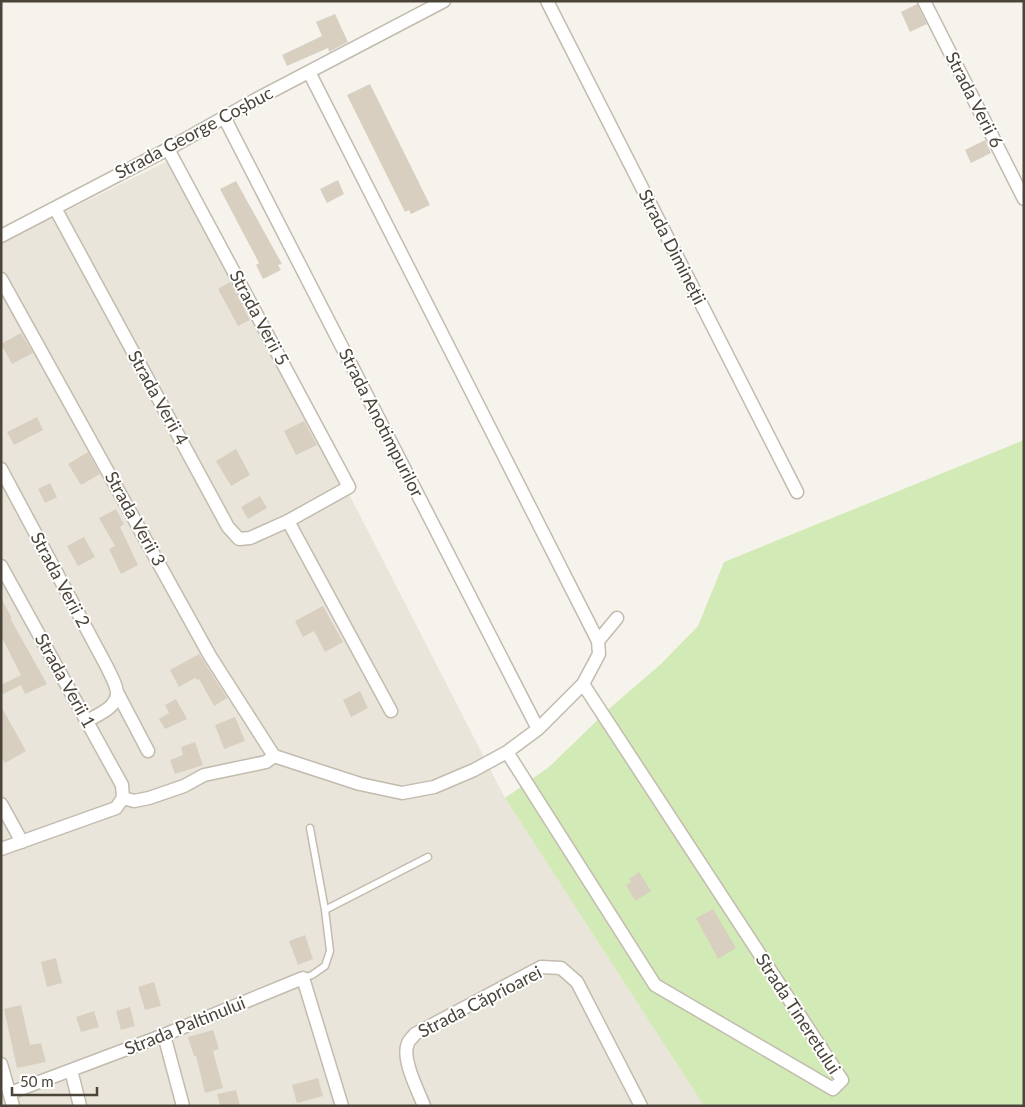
<svg xmlns="http://www.w3.org/2000/svg" width="1025" height="1107" font-family="Lato,sans-serif">
<rect width="100%" height="100%" fill="#f6f3ec"/>
<path fill="#eae5da" d="M176,157L505,798L704,1106H1V243Z"/>
<path fill="#d2eab5" d="M1024,440V1106H704L505,798L549,767L610,708L661,664L698,626L724,562Z"/>
<path fill="#d8cfc1" d="M917,4L927,24L910,32L901,12Z
M335,14L348,42L329,52L328,48L287,66L282,55L322,36L316,22Z
M370,84L430,205L411,214L409,210L405,212L347,95Z
M985,140L991,153L971,163L965,150Z
M338,180L344,194L327,203L320,189Z
M236,181L282,264L278,265L281,270L263,279L256,265L259,263L220,189Z
M230,282L250,320L238,326L218,289Z
M21,333L33,353L12,364L1,344Z
M37,417L43,430L14,445L7,432Z
M304,421L317,445L296,455L284,431Z
M236,449L250,475L231,486L216,461Z
M88,452L100,474L81,485L68,464Z
M50,483L57,497L45,503L38,489Z
M260,496L267,508L248,519L241,507Z
M116,509L124,524L120,527L138,565L121,574L109,549L115,546L99,518Z
M84,537L95,557L78,566L67,546Z
M1,598L12,618H10L47,684L25,694L21,685L1,695V685L21,675L1,636Z
M323,606L343,642L325,652L314,631L303,637L295,621Z
M199,654L227,698L214,706L199,679L197,680L195,678L179,687L170,670Z
M360,691L368,708L351,717L343,700Z
M176,699L187,719L165,729L159,719L169,713L165,705Z
M1,706L26,751L5,763L1,757Z
M235,717L245,741L224,749L215,725Z
M195,742L203,765L175,774L170,760L183,755L181,747Z
M639,872L651,891L635,901L626,885L631,882L629,879Z
M713,909L736,948L718,959L696,918Z
M305,935L313,959L298,965L289,941Z
M56,958L62,983L47,987L41,962Z
M154,982L161,1006L145,1010L138,987Z
M21,1005L30,1045L41,1043L46,1062L17,1068L4,1009Z
M130,1007L135,1026L121,1030L116,1011Z
M94,1011L99,1027L81,1032L76,1017Z
M213,1030L219,1049L213,1051L223,1088L205,1093L196,1056H194L188,1037Z
M318,1078L323,1096L297,1103L292,1085Z
M236,1090L240,1106H220L217,1094Z"/>
<g fill="none" stroke-linecap="round" stroke-linejoin="round">
<g stroke="#c2bbae" stroke-width="9">
<path id="service" d="M325,910L428,857
M303,978L312,975L325,966L330,951L325,910L310,828"/>
</g>
<g stroke="#c2bbae" stroke-width="15">
<path id="minor" d="M547,1L797,492
M924,1L1024,199
M309,72L598,641
M224,117L538,729
M168,149L349,487L288,521
M55,208L228,527L239,539L250,538L288,521L391,711
M1,236L168,149L255,100L444,1
M1,279L210,656L274,756
M1,469L107,667C110,674 117,685 117,693C117,708 97,715 87,721
M1,566L122,785L123,798
M117,692L148,751
M507,752L655,985L833,1089L842,1080L583,684
M274,756L360,784L402,793L434,787L474,770L507,752L538,729L583,684L599,654L598,641L617,618
M123,798L134,801L149,798L184,786L204,775L266,762L274,756
M1,804L22,842
M1,849L116,808L123,798
M164,1035L183,1106
M1,1064L13,1106
M71,1070L80,1106
M10,1093L164,1035L303,978L342,1106
M424,1106C418,1090 401,1059 408,1043C409,1040 413,1037 415,1034L541,967L561,968L577,982L641,1106"/>
</g>
<use href="#service" stroke="#fff" stroke-width="6"/>
<use href="#minor" stroke="#fff" stroke-width="12"/>
</g>
<g text-anchor="middle" stroke-width="4" stroke-linejoin="round" paint-order="stroke">
<g font-size="18" fill="#4b4439" stroke="#fff">
<text transform="translate(974 100) rotate(63)" y="6">Strada Verii 6</text>
<text transform="translate(194 133) rotate(-28)" y="6">Strada George Coșbuc</text>
<text transform="translate(672 247) rotate(63)" y="6">Strada Dimineții</text>
<text transform="translate(259 318) rotate(62)" y="6">Strada Verii 5</text>
<text transform="translate(158 398) rotate(61)" y="6">Strada Verii 4</text>
<text transform="translate(381 423) rotate(63)" y="6">Strada Anotimpurilor</text>
<text transform="translate(135 519) rotate(61)" y="6">Strada Verii 3</text>
<text transform="translate(60 580) rotate(62)" y="6">Strada Verii 2</text>
<text transform="translate(65 681) rotate(61)" y="6">Strada Verii 1</text>
<text transform="translate(480 1002) rotate(-27)" y="6">Strada Căprioarei</text>
<text transform="translate(798 1014) rotate(57)" y="6">Strada Tineretului</text>
<text transform="translate(185 1026) rotate(-22)" y="6">Strada Paltinului</text>
</g>
</g>
<rect width="1025" height="1107" fill="none" stroke="#4b4439" stroke-width="5"/>
<path d="M12 1087v8h85v-8" fill="none" stroke="#4b4439" stroke-width="2.5"/>
<text x="20" y="1087" font-size="15" fill="#4b4439" stroke="#ffffff" stroke-width="4" paint-order="stroke">50 m</text>
</svg>
